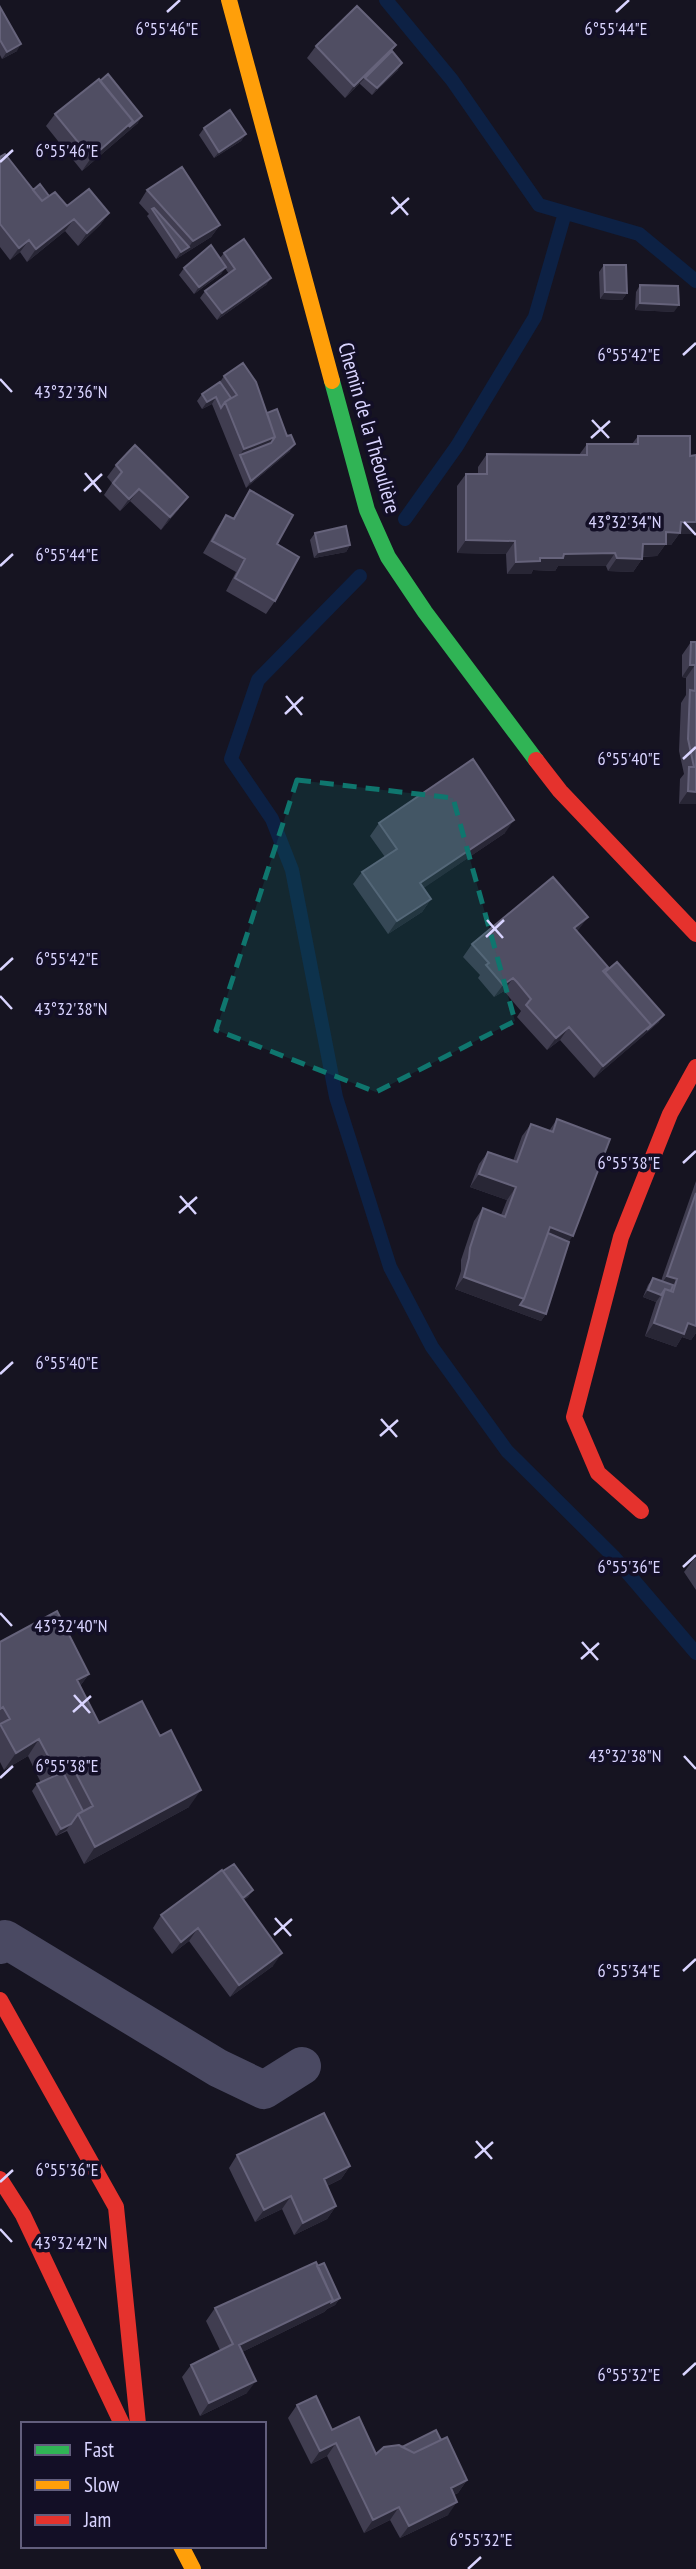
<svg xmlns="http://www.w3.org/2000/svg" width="696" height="2569" font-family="'PT Sans Narrow',sans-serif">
<rect width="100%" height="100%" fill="#161421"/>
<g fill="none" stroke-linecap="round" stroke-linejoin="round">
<path stroke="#0d2144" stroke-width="14" d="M386,0L452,80L539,205L639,234L696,281
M405,519L457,446L535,317L565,213
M360,576L258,680L231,759L272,819L292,870L336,1097L390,1267L432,1347L507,1451L614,1557L696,1653"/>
<path stroke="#4a4962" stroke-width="38" d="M0,1945L5,1939L218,2068L264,2090L302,2066"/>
<path stroke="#30b455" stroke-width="16" d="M332,381L367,510L388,557L425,612L536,760"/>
<path stroke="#ff9f0a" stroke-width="16" d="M229,0L332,381
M181,2546L193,2569"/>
<path stroke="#e5322d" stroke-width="16" d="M536,760L560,791L696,934
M641,1511L598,1473L574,1417L621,1237L670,1114L696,1067
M0,2000L116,2207L138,2424
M0,2179L23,2215L122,2424"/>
</g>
<path fill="#403d50" d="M0,7L17,51L2,59L0,55Z
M396,45L392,51L398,70L372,95L360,84V83L345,98L307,58L316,46Z
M55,114L138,123L82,171L46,126Z
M204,128L246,134L241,141L214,158L199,135Z
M0,157L33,190L49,196L67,206L109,213L100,225L78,246L65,231L27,262L20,252L10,260L0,247Z
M147,190L220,225L211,237L176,259L147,216L149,214L139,203Z
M224,253L271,278L266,285L217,320L200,298L205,291L229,274L225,268L221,274L194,294L179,275L184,268L220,258Z
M604,265L627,293L622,300L600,299L599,272Z
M640,285L674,312L635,310L636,292Z
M224,376L267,413L290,451L246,488L212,404L202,409L197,401L202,394L220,382Z
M638,436L690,456L696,455V534H679L671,545H665L657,556L642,557V559L633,572L608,571L606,566H558L555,571L533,570L531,574H507L506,554L457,553V486L466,474H478V467L487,454L579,455L587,444H632Z
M116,465L179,509L161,530L130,501L120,511L104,495L112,483L107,477Z
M250,490L277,544L275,601L266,614L226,591L236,572L203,553L218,527L226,515L233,518Z
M315,533L350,545L346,552L314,558L310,540Z
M691,642H696V804H679L680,779L684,774L679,751L681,703L686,695V678L682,677V655Z
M379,823L505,833L423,888L431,899L422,912L388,934L353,884L362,872L385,857L370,836Z
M588,917L577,931L608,967L605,972L659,1022L594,1078L560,1040L547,1050L517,1017L521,1011L504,991L494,997L478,978L480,975L463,957L472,944Z
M557,1119L569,1242L546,1314L541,1321L455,1289L461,1271V1260L474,1221L483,1208L501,1215L507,1200L470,1187L479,1164L488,1152L513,1161L522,1136L531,1124L549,1131Z
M696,1181V1333L691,1340L682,1337L676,1347L645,1336L656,1302L643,1297L648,1285L653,1278L661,1281Z
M696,1558V1590L684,1572L693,1560Z
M0,1642L89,1674L80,1686L99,1723L189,1807L84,1864L67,1831L56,1836L32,1791L37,1784L41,1783L28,1756L4,1770L0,1762Z
M223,1871L253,1890L248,1897L244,1900L273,1966L230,1997L189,1941L172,1954L153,1928L161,1915Z
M237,2155L350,2166L341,2179L327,2186L336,2206L327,2219L294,2235L282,2209L255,2222L229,2168Z
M340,2298L335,2305L327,2309L324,2312L242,2352L247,2393L200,2416L182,2377L191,2365L220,2350L206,2321L215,2308Z
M297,2405L332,2430L376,2454L402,2447L441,2440L467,2480L458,2493L454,2495L448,2515L400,2538L390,2520L364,2533L327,2456L311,2464L288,2418Z"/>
<path fill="#282635" d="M21,44L17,51L2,59L7,52Z
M396,45L387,58L365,78L345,98L354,86Z
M402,63L398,70L372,95L377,88Z
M142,116L138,123L82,171L91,158L133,121Z
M246,134L241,141L214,158L219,152Z
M109,213L100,225L78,246L87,233Z
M74,219L65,231L27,262L36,249Z
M220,225L211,237L176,259L181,252L189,247L193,241Z
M29,240L20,252L10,260L19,248Z
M226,267L221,274L194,294L199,287Z
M271,278L266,285L217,320L222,313Z
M605,292L627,293L622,300L600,299Z
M640,303L679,305L674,312L635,310Z
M216,397L212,404L202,409L207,402Z
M275,437L266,450L240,455L244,449Z
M295,444L290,451L246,488L251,481Z
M139,489L130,501L120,511L129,499Z
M188,497L179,509L161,530L170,517Z
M681,522H696V534H679L671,545H665L657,556L634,557L643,544L666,532Z
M466,540L515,541L506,554L457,553Z
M350,545L346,552L314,558L319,552Z
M615,553L606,566H558L555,571L533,570L531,574H507L516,562L564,554Z
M617,558L642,559L633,572L608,571Z
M690,665H695L686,678L682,677Z
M688,791L696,792V804H679Z
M514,820L505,833L412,896L420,883Z
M431,899L422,912L388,934L397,921Z
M588,917L579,929L566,940L574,928Z
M513,978L504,991L494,997L503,985Z
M664,1015L659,1022L642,1037L647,1030Z
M651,1025L642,1037L594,1078L603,1066Z
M569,1027L560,1040L547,1050L556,1038Z
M479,1174L516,1187L507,1200L470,1187Z
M550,1227L573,1236L564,1248L543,1240Z
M667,1276L677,1279L668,1292L658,1288Z
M464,1277L524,1299L546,1314L541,1321L455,1289Z
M648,1290L661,1295L656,1302L643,1297Z
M654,1323H688L696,1326V1333L691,1340L682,1337L676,1347L645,1336Z
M89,1674L77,1690V1680Z
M39,1739L28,1756L4,1770L16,1753Z
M70,1762L58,1779L43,1786L55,1769Z
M201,1790L189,1807L84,1864L95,1847Z
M71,1824L66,1830L56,1836L61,1829Z
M253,1890L248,1897L232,1909L237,1902Z
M198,1928L189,1941L172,1954L181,1942Z
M282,1953L273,1966L230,1997L239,1985Z
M350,2166L341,2179L315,2192L324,2179Z
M291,2196L282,2209L255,2222L264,2210Z
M336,2206L327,2219L294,2235L303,2223Z
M340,2298L335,2305L327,2309L324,2312L230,2358L239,2345L333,2300Z
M256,2381L247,2393L200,2416L209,2403Z
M336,2443L327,2456L311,2464L320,2451Z
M467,2480L458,2493L442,2500L451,2488Z
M457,2502L448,2515L400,2538L409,2526Z
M399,2507L390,2520L364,2533L373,2520Z"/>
<path fill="#504e63" stroke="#66637b" stroke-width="2" d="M357,6L396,45L354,86L316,46Z
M0,7L21,44L7,52L0,40Z
M392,51L402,63L377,88L365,78Z
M108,74L142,116L129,127L133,121L100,81Z
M99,79L133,121L91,158L55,114Z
M230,110L246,134L219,152L204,128Z
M5,154L42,201L55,192L67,206L89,189L109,213L87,233L74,219L36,249L29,240L19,248L0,224V157Z
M182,167L220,225L193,241L147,190Z
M40,184L49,196L42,201L33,190Z
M154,208L189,247L181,252L152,209Z
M244,239L271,278L222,313L205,291L235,269L224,253Z
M211,245L226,267L199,287L184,268Z
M604,265H626L627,293L605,292Z
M640,285L678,286L679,305L640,303Z
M243,363L256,382L275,437L244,449L225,402L237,395L224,376Z
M220,382L231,398L225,402L221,408L216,397L207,402L202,394Z
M277,409L287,436L291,435L295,444L251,481L240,455L271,443L275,437L267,413Z
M638,436H690V456L696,455V522H681L680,533L666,532V544H643L642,559L617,558L615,553L564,554L563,558H540V561L516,562L515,541L466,540V474H487V454L587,455V444H638Z
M135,445L188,497L170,517L139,489L129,499L113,483L122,472L116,465Z
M250,490L293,515L277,544L299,557L275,601L235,578L245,559L212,541L226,515L234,519Z
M346,526L350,545L319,552L315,533Z
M691,642H696V792L688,791L689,767H694L688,739L690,690L695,691V665H690Z
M473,759L514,820L420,883L431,899L397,921L362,872L397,849L379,823Z
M553,877L588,917L574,928L608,967L603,971L651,1025L603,1066L569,1027L556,1038L526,1005L531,999L517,982L513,978L503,985L486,965L489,963L472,944Z
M617,962L664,1015L647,1030L651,1025L605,972Z
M557,1119L610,1139L573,1236L550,1227L524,1299L464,1277L469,1258L470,1248L483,1208L505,1217L516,1187L479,1174L488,1152L517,1162L531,1124L553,1132Z
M696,1193V1326L688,1323L684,1334L654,1323L665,1289L673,1292L677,1279L667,1276Z
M548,1233L569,1242L546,1314L520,1305L524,1299Z
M653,1278L673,1285L671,1291L665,1289L661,1295L648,1290Z
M57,1611L89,1674L77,1680L99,1723L142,1701L160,1736L171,1730L201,1790L95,1847L78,1814L93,1806L70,1762L55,1769L39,1739L16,1753L0,1724L10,1719L3,1707L0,1709V1642Z
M63,1772L83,1811L78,1814L71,1824L61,1829L37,1784Z
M234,1864L253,1890L243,1898L223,1871Z
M222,1870L282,1953L239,1985L198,1928L181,1942L161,1915Z
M324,2113L350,2166L324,2179L336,2206L303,2223L291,2196L264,2210L237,2155Z
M316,2262L333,2300L239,2345L256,2381L209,2403L191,2365L233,2344L215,2308Z
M324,2263L340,2298L332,2302L333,2300L317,2266Z
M316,2396L332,2430L359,2417L376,2454L384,2447L399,2445L414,2453L447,2437L467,2480L451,2488L457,2502L409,2526L399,2507L373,2520L336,2443L320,2451L297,2405Z
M436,2430L441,2440L414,2453L402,2447Z"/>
<path fill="#0f766e" fill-opacity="0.2" stroke="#0f766e" stroke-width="5" stroke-dasharray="14 9" stroke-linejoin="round" d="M297,780L453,798L515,1021L376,1092L216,1030Z"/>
<path fill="none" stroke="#d9d4ff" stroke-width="2.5" d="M167,12L180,0M616,12L629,0M0,162L13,150M392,197L408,215M391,214L409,198M683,355L696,343M0,379L12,392M592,420L609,438M591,438L610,421M85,473L101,492M84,491L102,474M684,522L696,535M0,566L13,554M286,696L302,715M285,714L303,697M683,759L696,747M487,920L503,938M486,937L504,920M0,970L13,958M0,996L12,1009M683,1163L696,1151M180,1196L196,1214M179,1213L197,1197M0,1374L13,1362M381,1419L397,1437M380,1436L398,1420M683,1567L696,1555M0,1613L12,1626M582,1642L598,1660M581,1659L599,1643M74,1695L90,1713M73,1712L91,1696M684,1756L696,1769M0,1778L13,1766M275,1918L291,1936M274,1935L292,1919M683,1971L696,1959M476,2141L492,2159M475,2158L493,2142M0,2182L13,2170M0,2229L12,2242M683,2375L696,2363M468,2569L481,2557"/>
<g text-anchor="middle" stroke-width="7" stroke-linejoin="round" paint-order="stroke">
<g font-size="21" fill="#d9d4ff" stroke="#130f26">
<text transform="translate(369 428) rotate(74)" y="7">Chemin de la Théoulière</text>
</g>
</g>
<g font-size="18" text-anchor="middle" fill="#d9d4ff" stroke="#130f26" stroke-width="7" stroke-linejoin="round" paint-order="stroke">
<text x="167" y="35">6°55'46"E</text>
<text x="616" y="35">6°55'44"E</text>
<text x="67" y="157">6°55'46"E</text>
<text x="629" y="361">6°55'42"E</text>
<text x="71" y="398">43°32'36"N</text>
<text x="625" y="528">43°32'34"N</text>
<text x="67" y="561">6°55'44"E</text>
<text x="629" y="765">6°55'40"E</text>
<text x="67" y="965">6°55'42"E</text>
<text x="71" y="1015">43°32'38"N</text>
<text x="629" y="1169">6°55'38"E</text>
<text x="67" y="1369">6°55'40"E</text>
<text x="629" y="1573">6°55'36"E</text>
<text x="71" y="1632">43°32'40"N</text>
<text x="625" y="1762">43°32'38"N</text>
<text x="67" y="1772">6°55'38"E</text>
<text x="629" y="1977">6°55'34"E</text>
<text x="67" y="2176">6°55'36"E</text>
<text x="71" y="2249">43°32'42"N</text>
<text x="629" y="2381">6°55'32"E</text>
<text x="481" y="2546">6°55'32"E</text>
</g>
<rect x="21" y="2422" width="245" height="126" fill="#130f26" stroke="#625e7d" stroke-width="2"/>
<rect x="35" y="2445" width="35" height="10" fill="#30b455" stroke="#625e7d" stroke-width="2"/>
<text x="84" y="2457" font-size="21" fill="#d9d4ff">Fast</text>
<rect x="35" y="2480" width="35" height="10" fill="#ff9f0a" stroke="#625e7d" stroke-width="2"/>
<text x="84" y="2492" font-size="21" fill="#d9d4ff">Slow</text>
<rect x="35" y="2515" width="35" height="10" fill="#e5322d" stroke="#625e7d" stroke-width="2"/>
<text x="84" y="2527" font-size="21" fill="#d9d4ff">Jam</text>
</svg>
